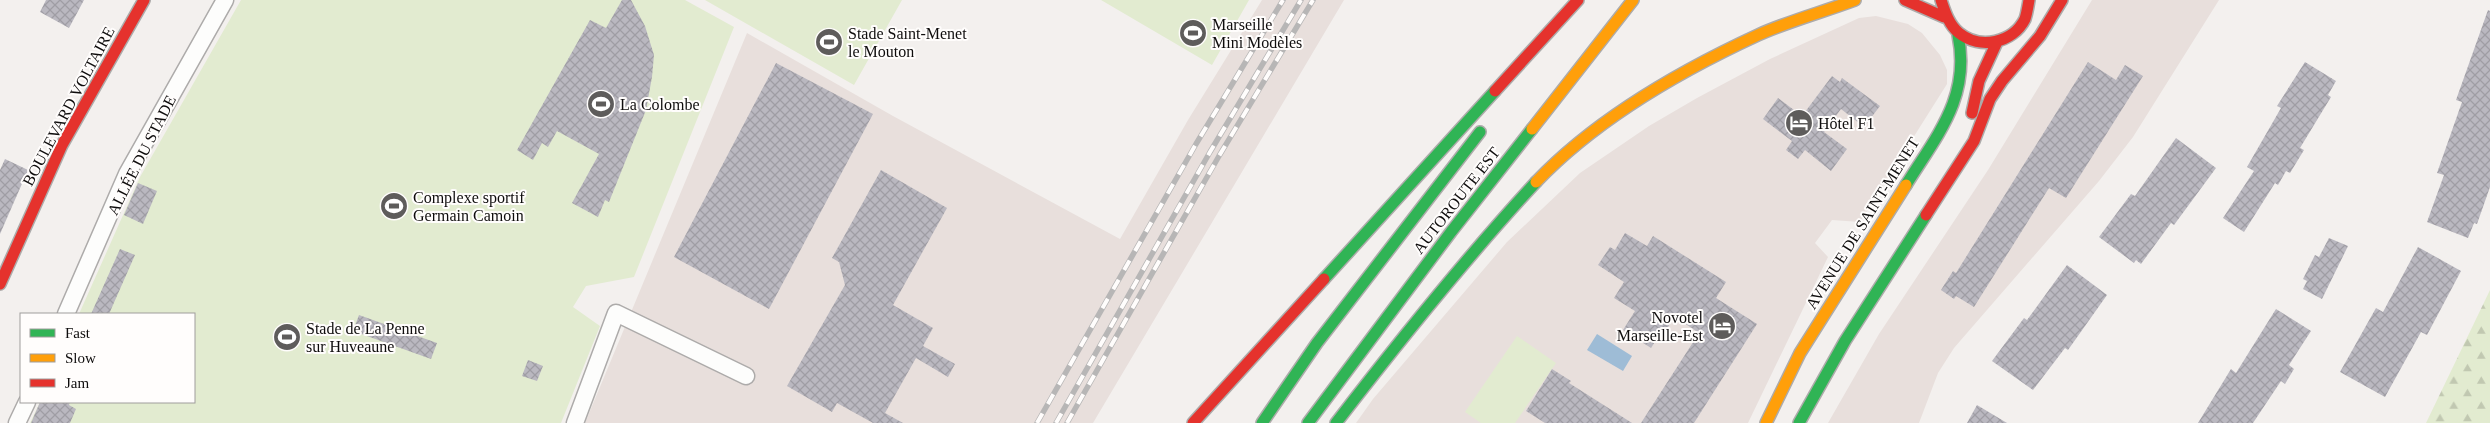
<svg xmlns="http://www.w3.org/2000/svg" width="2490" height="423" font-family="'Times New Roman',serif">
<defs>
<pattern id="forest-firs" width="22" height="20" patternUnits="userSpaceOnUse" patternTransform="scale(1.25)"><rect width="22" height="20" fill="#e2ebd0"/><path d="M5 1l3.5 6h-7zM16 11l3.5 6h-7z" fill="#c1c8b1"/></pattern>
<pattern id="building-cross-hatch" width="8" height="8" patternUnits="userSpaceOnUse" patternTransform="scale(1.25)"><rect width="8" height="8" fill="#bab8c0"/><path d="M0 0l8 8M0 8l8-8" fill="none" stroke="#9f9da4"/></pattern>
</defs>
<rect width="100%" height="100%" fill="#f3f0ee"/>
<path fill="#e8dfdc" d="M1262,0H1344L1093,423H585L747,33L893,116L1120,239L1188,120Z
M2092,0H2219L2133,137L2099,181L1954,348L1938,373L1919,423H1828L1879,334L1988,170Z
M1876,16L1908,24L1922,33L1940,55L1947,70V84L1860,222L1832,220L1815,243L1828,257L1748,423H1356L1373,399L1507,242L1580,173L1649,126L1697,98L1770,59L1859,18Z"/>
<path fill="url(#forest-firs)" d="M2490,290V423H2426Z"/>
<path fill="#e2ebd0" d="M241,0H685L734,27L634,277L586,286L573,307L600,326L561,423H30L40,402H194V314H79L140,177Z
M705,0H902L854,85Z
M1101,0H1249L1212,65Z
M1517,336L1556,363L1515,423H1481L1465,412Z"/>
<path fill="#9ebcd6" d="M1597,334L1632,356L1623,371L1587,350Z"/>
<path fill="url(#building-cross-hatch)" d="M46,0H84L69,28L40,12Z
M622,0H631L645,26L654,55L652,77L646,110L609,202L605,200L598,217L572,203L599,154L557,131L548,147L542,143L533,160L517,150L590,20L606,28Z
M2488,10L2490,11V187L2477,224L2474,223L2468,238L2427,222L2444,175L2437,173L2462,102L2456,100Z
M2088,62L2116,80L2125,65L2143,76L2066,198L2049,188L1974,307L1956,296L1954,299L1941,290L1953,271L1956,273Z
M2305,62L2336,81L2328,95L2331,97L2300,148L2304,150L2290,173L2286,171L2278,185L2275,183L2244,232L2223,218L2254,171L2247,167L2281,108L2277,106Z
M776,63L873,114L769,309L674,257Z
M1832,76L1840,82L1842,78L1880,106L1864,127L1841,109L1824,132L1847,149L1831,171L1805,150L1798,159L1786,150L1792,141L1763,119L1778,98L1802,116Z
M2176,138L2216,168L2174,225L2171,223L2141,264L2136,260L2134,263L2099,237L2131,194L2135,196Z
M5,159L28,170L0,234V170Z
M881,170L947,208L893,305L933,328L923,346L955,364L948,377L916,358L885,413L903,423H873L837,403L832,412L787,386L845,285L839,262L832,258Z
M138,183L157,191L143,224L124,215Z
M1625,233L1647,246L1653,236L1726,282L1716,298L1757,324L1694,423H1641L1699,333L1675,317L1666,330L1663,329L1651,348L1623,330L1635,311L1614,298L1624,282L1598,265L1610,247L1615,250Z
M2329,238L2348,246L2322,299L2303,289L2307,281L2303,279L2315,255L2319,257Z
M2418,247L2461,271L2427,335L2421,332L2385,397L2340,372L2376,308L2383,312Z
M120,249L135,255L109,314H91Z
M2067,265L2107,295L2068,350L2065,348L2033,390L1992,361L2024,318L2027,320Z
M2276,309L2311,331L2289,365L2294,369L2285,384L2281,381L2253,423H2198L2231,369L2236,373Z
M359,315L437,343L431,359L353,331Z
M528,360L543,366L537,381L522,376Z
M1552,369L1571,381L1569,383L1632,423H1545L1526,411Z
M40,402H70L69,405L76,409L70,423H31Z
M1977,405L2007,423H1967Z"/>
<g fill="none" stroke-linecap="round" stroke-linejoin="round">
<g stroke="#adabaa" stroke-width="19">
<path id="street" d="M66,314L127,174L225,0
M17,423L27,402
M575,423L616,313L746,376"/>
</g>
<g stroke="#adabaa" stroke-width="14">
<path id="fast" d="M1906,185C1937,135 1971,97 1958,35
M1324,279L1495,91
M1262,423L1317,343L1480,132
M1308,423L1451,232L1532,129
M1336,423C1400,340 1465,259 1536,182
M1799,423L1845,341L1926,215"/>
</g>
<g stroke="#adabaa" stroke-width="14">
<path id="slow" d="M1532,129L1633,0
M1536,182C1596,119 1680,71 1758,35C1789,21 1823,12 1855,0
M1766,423L1800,353L1906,185"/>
</g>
<g stroke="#adabaa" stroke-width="14">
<path id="jam" d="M1905,0L1944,17
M1941,0C1945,12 1949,25 1959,33C1980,50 2013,43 2025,19C2027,13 2028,6 2029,0
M1495,91L1578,0
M1972,113L1979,81L1997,42
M1926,215L1974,141L1990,99L2002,81L2040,36L2062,0
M0,284L62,145L144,0
M1193,423L1324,279"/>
</g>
<use href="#street" stroke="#fdfdfc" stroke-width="16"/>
<use href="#fast" stroke="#30b455" stroke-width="11"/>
<use href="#slow" stroke="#ff9f0a" stroke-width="11"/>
<use href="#jam" stroke="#e5322d" stroke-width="11"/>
<g stroke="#b7b6b6" stroke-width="5.5">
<path id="rail" d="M1037,423L1196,144L1283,0
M1056,423L1210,152L1301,0
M1067,423L1219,156L1313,0"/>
</g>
<use href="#rail" stroke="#fffdfc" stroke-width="4" stroke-dasharray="11" stroke-linecap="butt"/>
</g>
<defs>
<g id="stadium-disc" transform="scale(1.4375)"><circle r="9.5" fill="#5e5c5b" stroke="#fffdfc"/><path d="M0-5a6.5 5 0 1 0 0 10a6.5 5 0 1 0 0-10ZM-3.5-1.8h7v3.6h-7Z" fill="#fff"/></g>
<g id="hotel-disc" transform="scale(1.4375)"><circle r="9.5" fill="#5e5c5b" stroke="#fffdfc"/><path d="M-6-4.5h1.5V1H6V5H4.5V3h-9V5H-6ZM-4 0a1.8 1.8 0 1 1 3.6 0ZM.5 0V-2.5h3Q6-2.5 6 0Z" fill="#fff"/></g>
</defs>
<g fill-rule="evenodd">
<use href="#stadium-disc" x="1193" y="33"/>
<use href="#stadium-disc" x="829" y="42"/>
<use href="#stadium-disc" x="601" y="104"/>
<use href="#hotel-disc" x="1799" y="123"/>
<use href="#stadium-disc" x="394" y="206"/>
<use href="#hotel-disc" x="1722" y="326"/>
<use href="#stadium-disc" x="287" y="337"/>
</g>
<g text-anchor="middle" stroke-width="4" stroke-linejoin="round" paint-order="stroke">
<g font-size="16" fill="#0e0c0c" stroke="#fffdfc" text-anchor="start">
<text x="1212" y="30">Marseille<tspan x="1212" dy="18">Mini Modèles</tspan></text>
<text x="848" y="39">Stade Saint-Menet<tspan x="848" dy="18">le Mouton</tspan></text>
<text x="620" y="110">La Colombe</text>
<text x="1818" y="129">Hôtel F1</text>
<text x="413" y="203">Complexe sportif<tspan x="413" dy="18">Germain Camoin</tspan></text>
<text x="1703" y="323" text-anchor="end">Novotel<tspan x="1703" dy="18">Marseille-Est</tspan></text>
<text x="306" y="334">Stade de La Penne<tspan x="306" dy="18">sur Huveaune</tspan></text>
</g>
<g font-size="16" fill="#0e0c0c" stroke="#fffdfc">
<text transform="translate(68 106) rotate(-62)" y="6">BOULEVARD VOLTAIRE</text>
<text transform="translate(141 155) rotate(-63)" y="6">ALLÉE DU STADE</text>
<text transform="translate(1456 200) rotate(-52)" y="6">AUTOROUTE EST</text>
<text transform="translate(1862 223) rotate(-58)" y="6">AVENUE DE SAINT-MENET</text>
</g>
</g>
<rect x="20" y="313" width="175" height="90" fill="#fffdfc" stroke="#9f9d9c"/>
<rect x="30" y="329" width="25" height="8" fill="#30b455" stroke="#9f9d9c"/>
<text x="65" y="338" font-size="15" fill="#0e0c0c">Fast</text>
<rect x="30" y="354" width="25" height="8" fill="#ff9f0a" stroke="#9f9d9c"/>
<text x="65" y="363" font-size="15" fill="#0e0c0c">Slow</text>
<rect x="30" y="379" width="25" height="8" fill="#e5322d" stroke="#9f9d9c"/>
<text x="65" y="388" font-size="15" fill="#0e0c0c">Jam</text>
</svg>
